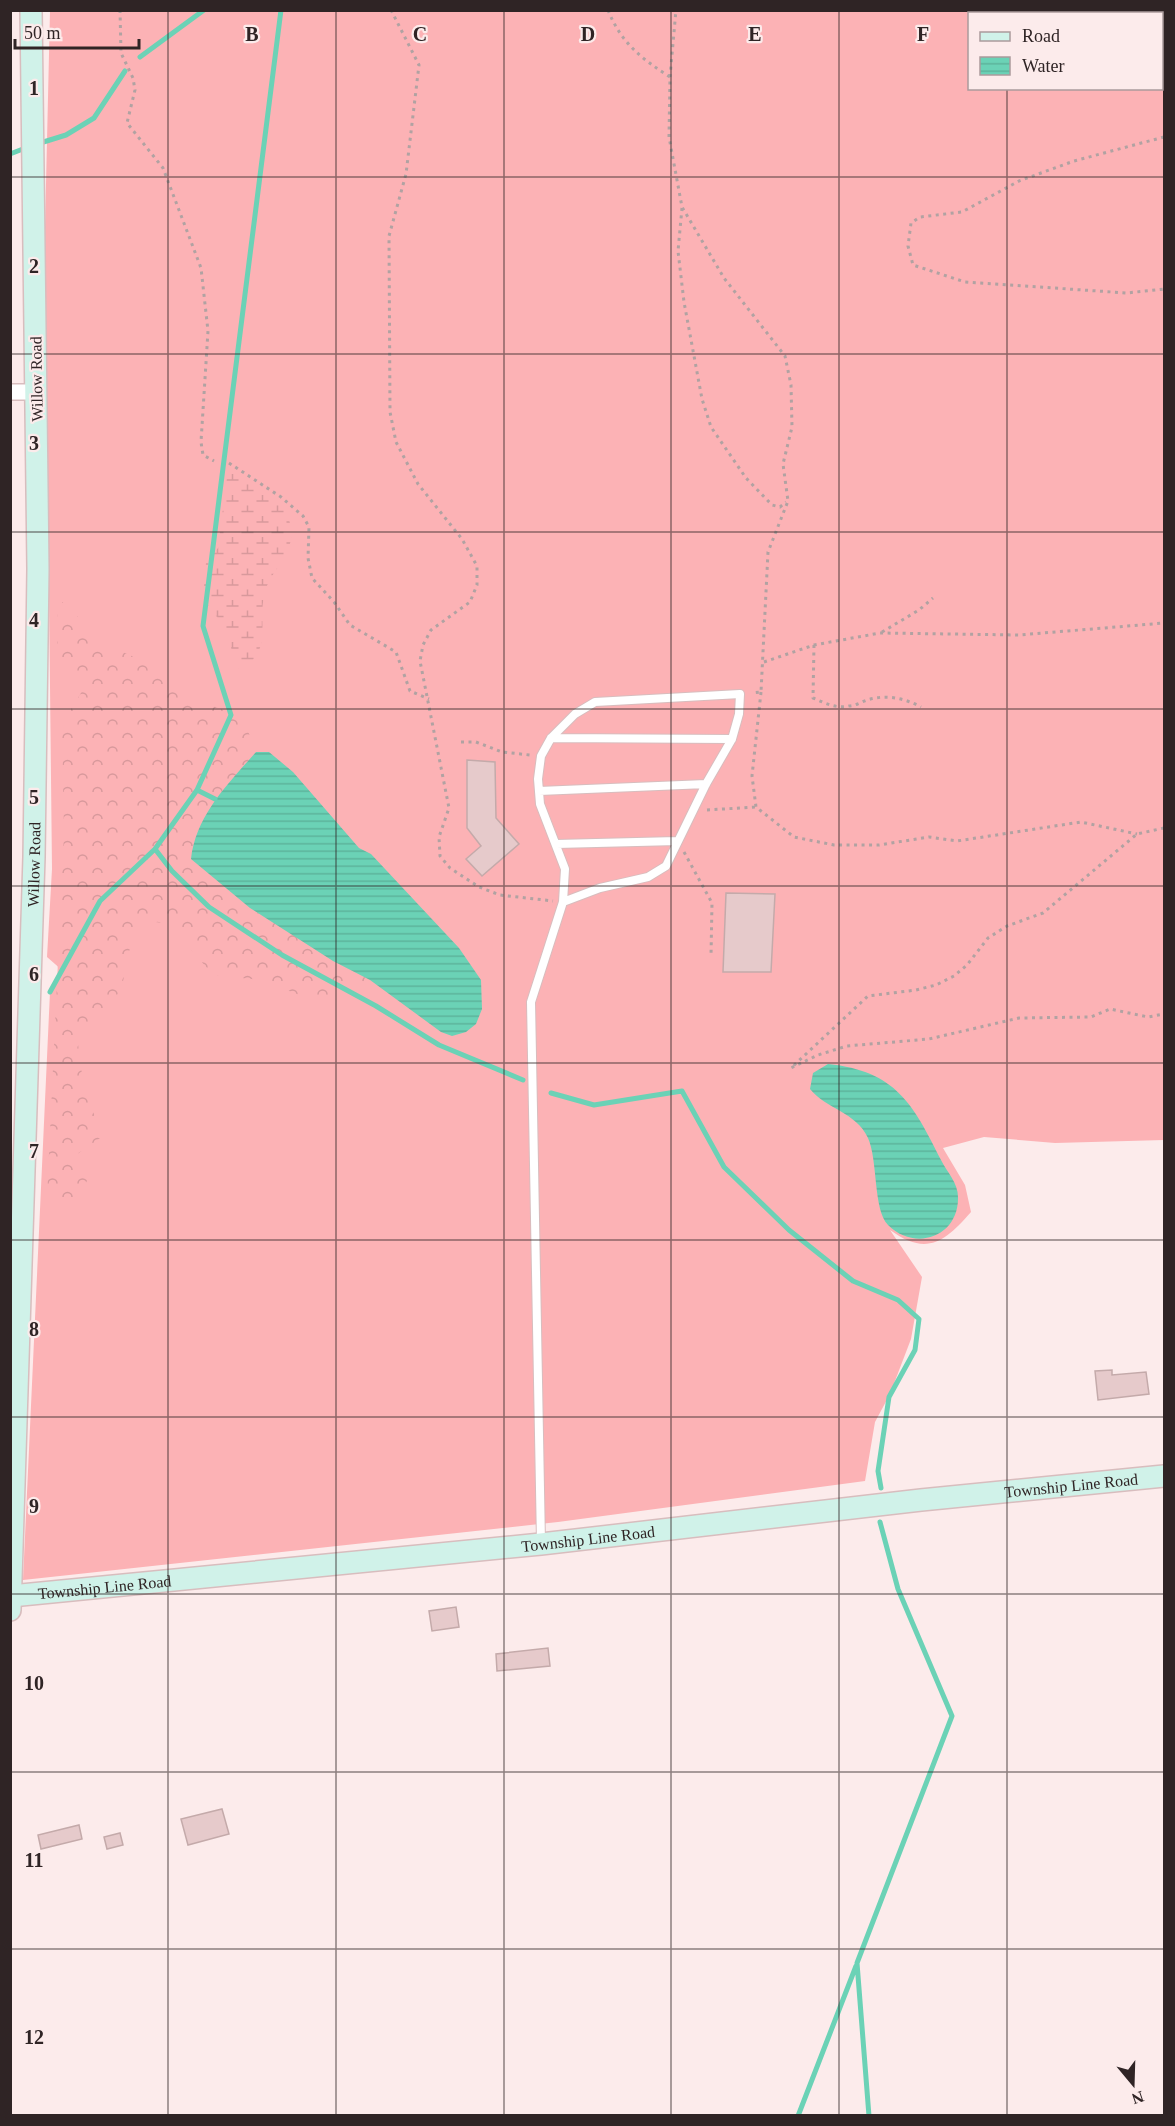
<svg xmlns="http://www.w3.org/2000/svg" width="1175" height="2126" font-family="Georgia,serif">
<defs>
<pattern id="forest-crowns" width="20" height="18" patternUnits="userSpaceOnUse" patternTransform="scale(1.5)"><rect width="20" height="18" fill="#fcb2b5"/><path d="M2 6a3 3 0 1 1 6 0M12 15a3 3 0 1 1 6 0" fill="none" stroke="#d8999c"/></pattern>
<pattern id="wetland-marsh" width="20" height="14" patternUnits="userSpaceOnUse" patternTransform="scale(1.5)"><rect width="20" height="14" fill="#fcb2b5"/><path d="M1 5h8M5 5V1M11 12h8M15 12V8" fill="none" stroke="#d8999c"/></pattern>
<pattern id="water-rules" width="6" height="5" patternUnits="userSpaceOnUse" patternTransform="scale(1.5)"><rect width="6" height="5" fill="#6bd2b6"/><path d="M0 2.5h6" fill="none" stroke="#5db49c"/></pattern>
</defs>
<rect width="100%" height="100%" fill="#fcebeb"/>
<path fill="#fcb2b5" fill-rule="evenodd" d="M50,11H1164V1140L1055,1143L984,1137L943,1148L965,1185L971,1212C944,1243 926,1256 890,1230L922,1277L911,1339L890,1394L875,1422L865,1481L558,1522L23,1580L50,992L63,971L47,957L52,869L45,227ZM970,14H1162V88H970Z"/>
<path fill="url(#forest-crowns)" d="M58,598L108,645L153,666L166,687L243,718L256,752L215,799L193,838L333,961L370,980L315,1001L261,980L213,975L169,924L136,919L122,986L104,1020L78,1044L84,1090L103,1136L73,1157L88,1179L74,1204L47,1196L64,834L62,724L84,688L57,663Z"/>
<path fill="url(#wetland-marsh)" d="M228,468C259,483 306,511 287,552C281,565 268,578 265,592C256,625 275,646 241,671L234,662L228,632L203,598L206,563L218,548Z"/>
<path fill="url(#water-rules)" d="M256,752H269L293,772L359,848L371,854L459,948L481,980L482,1009L476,1024L466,1032L452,1036L441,1032L370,980L333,961L250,908L191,859C196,815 228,784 256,752Z
M828,1064C896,1071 913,1104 941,1160C947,1172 958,1183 958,1197C959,1237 915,1252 888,1225C873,1210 878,1160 868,1138C856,1112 826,1109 810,1089L813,1073Z"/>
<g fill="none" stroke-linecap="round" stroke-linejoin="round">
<path stroke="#6bd2b6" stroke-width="5" d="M140,57L204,10
M37,144L66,135L94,118L125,71
M10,154L28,147
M197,790L231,715L203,626L281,10
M155,849L172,871L209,907L282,955L376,1006L439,1045L523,1080
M50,992L100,901L155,849L197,790L215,799
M551,1093L594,1105L682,1091L724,1167L789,1230L853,1281L898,1300L919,1319L915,1350L889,1397L878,1471L881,1488
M798,2116L856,1966
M869,2116L857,1963L952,1716L898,1589L880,1522"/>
</g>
<path fill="#e6cacb" stroke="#c4aaaa" stroke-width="1.5" d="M467,760L495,762L496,818L519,844L482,876L466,859L481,846L467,828Z
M726,893L775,894L771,972H723Z
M1112,1370V1375L1146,1372L1149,1394L1098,1400L1095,1371Z
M456,1607L459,1627L432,1631L429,1611Z
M548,1648L550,1666L497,1671L496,1654Z
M222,1809L229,1834L188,1845L181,1819Z
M79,1825L82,1839L41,1849L38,1835Z
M120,1833L123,1845L107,1849L104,1837Z"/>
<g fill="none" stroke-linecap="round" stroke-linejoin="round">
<g stroke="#d8bdbe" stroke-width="10">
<path id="lane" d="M551,738L732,739
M539,791L706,784
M556,844L677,841
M541,1543L531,1002L563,902L565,869L540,804L538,779L541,756L551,738L575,714L595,702L740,694L739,714L732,739L706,784L666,866L648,877L600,888L563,902"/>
</g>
<g stroke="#d8bdbe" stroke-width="18">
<path id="street" d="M10,392H36"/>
</g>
<g stroke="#d8bdbe" stroke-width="24">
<g id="secondary">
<path id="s1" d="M11,1596L541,1544L921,1500L1164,1476"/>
<path id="s2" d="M10,1610L34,857L38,569L31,10"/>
</g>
</g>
<path stroke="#b1a2a2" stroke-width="3" stroke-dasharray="3 4.5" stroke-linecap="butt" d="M120,10L121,53L133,78L135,90L127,123L163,168L201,268L208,331L201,442L203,455L214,461
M391,10L419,65L406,174L389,236L390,412L396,442L418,484L462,539L477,566V585L470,602L431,630L423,645L420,661L449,808L439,837L440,856L450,868L479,887L500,895L553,901
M608,10C621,43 642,59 670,77L669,137L682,207L724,278L785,356L791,385L792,427L783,464L788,501L768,552L761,692L752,693
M670,77L676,10
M1164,137L1074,161L1019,181L962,212L920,217L911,223L908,246L913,265L965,282L1127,293L1164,289
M682,208L678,251L684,302L702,399L711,427L746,478L772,505L780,507L786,502
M229,463L281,497L303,516L309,527L308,558L312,578L334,602L350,625L396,652L410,691L429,699
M882,632L919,610L933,598
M814,645L813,698C825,703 836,709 849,706C855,706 861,702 867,700C886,694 904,698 921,707
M764,662L814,645L880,633L1019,635L1164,623
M761,692L752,776L756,807L794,837L834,845H879L929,837L957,841L1081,822L1137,834
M461,742H476L502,752L530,755
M707,810L756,807
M1164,828L1137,834L1043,913L1007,926L988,938L967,965L954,976L936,985L916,990L868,996L791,1068L818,1055L847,1046L929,1039L1019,1018L1091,1017L1110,1009L1148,1017L1164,1014
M684,852L712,903L711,956"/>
<use href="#lane" stroke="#fff" stroke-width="8"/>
<use href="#street" stroke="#fff" stroke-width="15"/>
<use href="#secondary" stroke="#d0f2e9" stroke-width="21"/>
</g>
<path fill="none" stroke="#2f2425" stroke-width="1.5" stroke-opacity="0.55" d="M168,10V2116M336,10V2116M504,10V2116M671,10V2116M839,10V2116M1007,10V14M1007,88V2116M10,177H1164M10,354H1164M10,532H1164M10,709H1164M10,886H1164M10,1063H1164M10,1240H1164M10,1417H1164M10,1594H1164M10,1772H1164M10,1949H1164"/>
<g text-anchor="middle" stroke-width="4.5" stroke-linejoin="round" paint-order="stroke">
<g font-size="16" fill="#2f2425" stroke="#fcebeb">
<text transform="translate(36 379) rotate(-91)" y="6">Willow Road</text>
<text dy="6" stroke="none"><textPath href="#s2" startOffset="746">Willow Road</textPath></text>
<text dy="6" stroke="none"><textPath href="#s1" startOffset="1066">Township Line Road</textPath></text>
<text dy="6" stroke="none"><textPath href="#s1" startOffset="580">Township Line Road</textPath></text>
<text dy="6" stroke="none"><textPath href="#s1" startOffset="94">Township Line Road</textPath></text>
</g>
</g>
<g font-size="20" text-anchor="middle" font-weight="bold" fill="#2f2425" stroke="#fcebeb" stroke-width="4.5" stroke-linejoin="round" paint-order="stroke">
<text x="252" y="41">B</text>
<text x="420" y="41">C</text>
<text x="588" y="41">D</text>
<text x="755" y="41">E</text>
<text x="923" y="41">F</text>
<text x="34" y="95">1</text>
<text x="34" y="273">2</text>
<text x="34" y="450">3</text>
<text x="34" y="627">4</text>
<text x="34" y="804">5</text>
<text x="34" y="981">6</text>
<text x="34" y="1158">7</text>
<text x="34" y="1336">8</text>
<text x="34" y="1513">9</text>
<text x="34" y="1690">10</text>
<text x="34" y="1867">11</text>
<text x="34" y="2044">12</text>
</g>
<rect width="1175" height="2126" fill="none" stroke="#2f2425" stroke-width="24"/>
<rect x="968" y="12" width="195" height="78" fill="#fcebeb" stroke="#aa9b9c" stroke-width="1.5"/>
<rect x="980" y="32" width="30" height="9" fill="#d0f2e9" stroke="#aa9b9c" stroke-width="1.5"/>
<text x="1022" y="42" font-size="18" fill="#2f2425">Road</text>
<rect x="980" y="57" width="30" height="18" fill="url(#water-rules)" stroke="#aa9b9c" stroke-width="1.5"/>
<text x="1022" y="72" font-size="18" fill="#2f2425">Water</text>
<g transform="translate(1133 2084) rotate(161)" stroke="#fcebeb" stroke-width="4.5" paint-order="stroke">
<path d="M0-4.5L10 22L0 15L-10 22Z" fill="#2f2425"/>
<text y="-9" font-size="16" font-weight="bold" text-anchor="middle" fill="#2f2425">N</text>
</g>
<path d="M15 39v9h124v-9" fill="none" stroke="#2f2425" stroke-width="3"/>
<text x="24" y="39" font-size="18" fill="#2f2425" stroke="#fcebeb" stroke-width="4.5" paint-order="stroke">50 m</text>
</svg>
